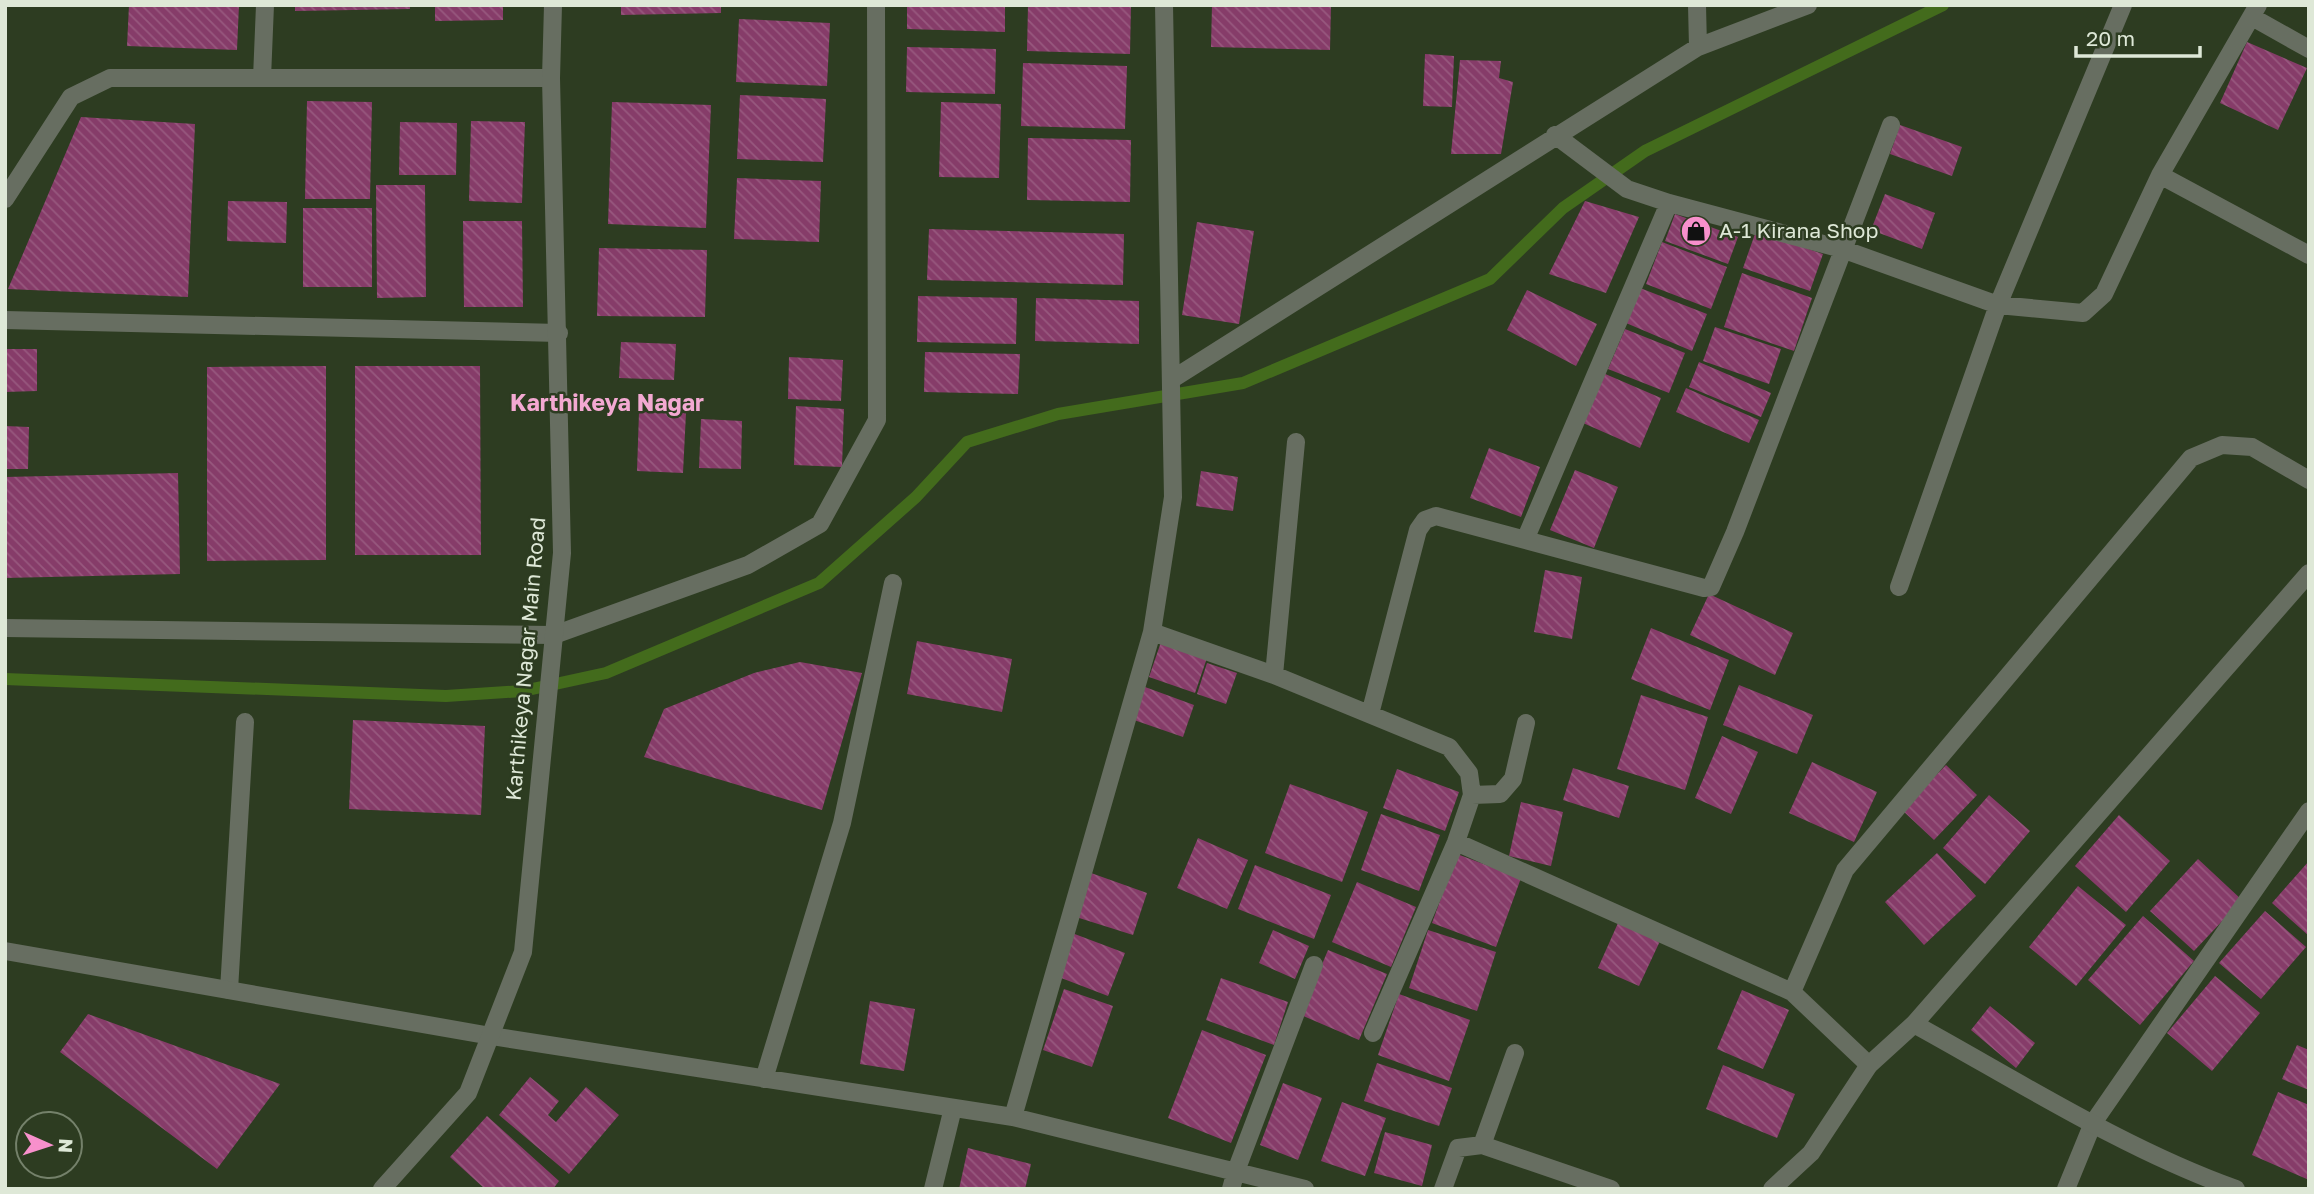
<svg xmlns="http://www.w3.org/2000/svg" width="2314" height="1194" font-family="'Golos Text',sans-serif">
<defs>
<pattern id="building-back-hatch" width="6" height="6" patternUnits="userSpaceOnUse" patternTransform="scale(1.75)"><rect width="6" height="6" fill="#863c69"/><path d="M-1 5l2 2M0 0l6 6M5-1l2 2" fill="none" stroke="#97587e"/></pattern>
</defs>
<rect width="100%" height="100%" fill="#2d3c21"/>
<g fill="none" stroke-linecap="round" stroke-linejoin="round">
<path stroke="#436b1c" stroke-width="12" d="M5,679L446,696L523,691L606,673L819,583L916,497L967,442L1058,414L1243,383L1490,279L1563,208L1645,151L1943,5"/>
</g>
<path fill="url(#building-back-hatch)" d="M129,5H239L237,50L127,46Z
M295,5H410V9L295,11Z
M435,5H503V20L435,21Z
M621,5H721V13L621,15Z
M907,5H1005V32L907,29Z
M1028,5H1131L1130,54L1027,51Z
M1212,5H1331L1330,50L1211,47Z
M739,19L830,23L827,86L736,82Z
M2247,42L2307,68L2278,130L2220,103Z
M907,47L996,49L995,94L906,92Z
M1425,54L1454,56L1452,107L1423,106Z
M1460,60L1501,61L1499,78L1513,82L1501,154H1451Z
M1023,63L1127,66L1125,129L1021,126Z
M740,95L826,99L823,162L737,159Z
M307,101L372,102L370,199H305Z
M612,102L711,105L706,228L608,224Z
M941,102L1001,104L999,178L939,177Z
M81,117L195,124L188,297L8,289Z
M471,121L525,122L522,203L469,201Z
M400,122L457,123L456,175H399Z
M1900,125L1962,147L1952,176L1890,154Z
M1028,138L1131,140L1130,202L1027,200Z
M737,178L821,181L819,242L734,239Z
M376,185H425L426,297L377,298Z
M1885,194L1935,213L1922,249L1871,230Z
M228,201L287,202L286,243L227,241Z
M1585,201L1639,217L1606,293L1549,274Z
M303,208H372V287H303Z
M1675,214L1738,237L1728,264L1665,241Z
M463,221H522L523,307H464Z
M1197,222L1254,231L1239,324L1182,315Z
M929,229L1124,234L1123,285L927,280Z
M1756,231L1823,254L1810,291L1743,268Z
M1662,242L1727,267L1711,309L1646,284Z
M599,248L707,250L705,317L597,316Z
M1742,273L1812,298L1794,351L1724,327Z
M1640,288L1707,314L1692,351L1626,323Z
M1527,290L1597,324L1576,366L1507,330Z
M918,296L1017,298L1016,344L917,342Z
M1036,298L1139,301V344L1035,341Z
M1715,327L1781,349L1769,384L1703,361Z
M1625,329L1685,353L1669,393L1608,369Z
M621,342L676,344L674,380L619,378Z
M5,349H37V391L5,392Z
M925,352L1020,354L1018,394L924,392Z
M789,357L843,360L841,401L788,399Z
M1699,362L1771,393L1761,417L1689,387Z
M326,366V560L207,561V367Z
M355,366H480L481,555H355Z
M1603,373L1661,398L1640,448L1583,423Z
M1686,388L1759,420L1749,443L1676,412Z
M796,406L844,409L842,467L794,465Z
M639,412L686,413L683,473L637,471Z
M701,419L742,421L741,469L699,468Z
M5,426L29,427L28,469H5Z
M1489,448L1540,467L1521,517L1470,498Z
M1575,470L1618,487L1594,548L1550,530Z
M1201,471L1238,477L1233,511L1196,506Z
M178,473L180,574L5,578V477Z
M1545,570L1582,577L1572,639L1534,632Z
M1709,594L1793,633L1775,675L1690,635Z
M1651,628L1729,660L1710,710L1631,679Z
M917,641L1012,659L1002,712L907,694Z
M1161,642L1207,658L1195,693L1149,677Z
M800,662L862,673L822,810L644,757L664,709L754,673Z
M1207,663L1237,673L1226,704L1197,694Z
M1739,685L1813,715L1797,754L1723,725Z
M1145,687L1194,705L1183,737L1134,720Z
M1641,695L1708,717L1685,790L1617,769Z
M353,720L485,726L481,815L349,809Z
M1722,736L1758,752L1731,814L1695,798Z
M1812,762L1877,792L1854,842L1789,813Z
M1946,765L1977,795L1934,840L1902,810Z
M1573,768L1629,786L1619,818L1563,800Z
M1397,769L1459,792L1445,831L1383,808Z
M1290,784L1368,812L1342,882L1265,853Z
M1989,795L2030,831L1985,884L1943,848Z
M1521,802L1563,812L1551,866L1509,856Z
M1381,814L1440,835L1419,891L1361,870Z
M2119,815L2170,861L2126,912L2075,866Z
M1198,838L1248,860L1227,909L1177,888Z
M1937,853L1976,896L1924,945L1885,902Z
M1457,854L1521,878L1496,947L1432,923Z
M2198,859L2242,900L2194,951L2150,911Z
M2309,861V936L2272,903Z
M1255,865L1331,895L1314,939L1238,909Z
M1091,873L1147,893L1133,935L1076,917Z
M1357,882L1416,907L1391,967L1332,942Z
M2078,886L2126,925L2076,986L2029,947Z
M2265,911L2306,947L2261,999L2219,963Z
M2143,916L2194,961L2140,1025L2088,980Z
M1618,923L1660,941L1639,986L1598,968Z
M1273,930L1309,946L1295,979L1259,963Z
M1428,930L1496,952L1477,1011L1409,988Z
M1072,933L1125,953L1108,996L1056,976Z
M1328,950L1387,974L1359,1040L1301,1015Z
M2215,976L2260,1013L2212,1071L2167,1033Z
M1221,978L1288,1002L1274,1045L1206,1020Z
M1064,989L1113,1006L1092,1067L1043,1050Z
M1742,990L1789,1010L1763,1069L1717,1049Z
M1399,994L1470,1020L1449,1081L1378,1055Z
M870,1001L915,1009L904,1071L860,1064Z
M1990,1006L2035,1043L2016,1068L1971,1030Z
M88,1014L280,1084L217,1169L60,1052Z
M1202,1030L1266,1055L1231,1143L1168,1118Z
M2297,1045L2309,1050V1090L2282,1079Z
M1377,1063L1452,1088L1439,1126L1364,1101Z
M1723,1065L1795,1094L1777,1138L1706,1109Z
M530,1077L559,1101L548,1115L556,1122L586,1087L619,1115L569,1174L499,1115Z
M1283,1083L1322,1098L1298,1160L1260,1145Z
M2278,1092L2309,1105V1180L2252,1155Z
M1342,1102L1386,1118L1365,1176L1321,1161Z
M487,1116L559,1181L553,1189H485L450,1157Z
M1385,1132L1432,1145L1422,1186L1374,1173Z
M968,1148L1031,1164L1025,1189H959Z"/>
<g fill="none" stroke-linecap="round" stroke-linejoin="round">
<path stroke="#676e61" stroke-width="18" d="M229,990L245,722"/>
<path stroke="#676e61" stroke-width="18" d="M1697,5L1698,47
M2252,17L2309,49
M262,78L265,5
M1555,135L1627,189L1669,203L1842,249L1998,305L2083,313L2104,294L2160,175L2258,5
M2160,175L2309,255
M5,199L71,97L110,78H551
M5,320L559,333
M1171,380L1698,47L1808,5
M1525,540L1669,203
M1899,587L1998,305L2123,5
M5,628L554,635L748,565L820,524L877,420L876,5
M1152,632L1274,675L1449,747L1469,773L1472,795L1456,842L1373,1033
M1274,675L1296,442
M1370,714L1418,530L1425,520L1436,516L1704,588L1711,587L1735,532L1891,125
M1472,795L1500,794L1513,779L1526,723
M1456,842L1792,992L1869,1065
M5,951L491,1036L1013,1117L1305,1189
M1792,992L1845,870L2191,458L2222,445L2252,447L2309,480
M764,1079L842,823L893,583
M1013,1117L1152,632L1173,497L1164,5
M1482,1145L1515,1053
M933,1189L953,1108
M1231,1189L1236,1171L1314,965
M1443,1189L1458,1148L1482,1145L1611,1189
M2066,1189L2093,1123L2309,811"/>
<path stroke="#676e61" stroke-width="18" d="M1914,1024C2016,1080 2126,1150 2236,1189
M382,1189L468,1093L523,952L562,553L551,78L553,5
M1772,1189L1811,1153L1869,1065L1914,1024L2309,573"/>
</g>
<defs>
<g id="shop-disc" transform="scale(1.575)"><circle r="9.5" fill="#f890cc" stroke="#2d3c21"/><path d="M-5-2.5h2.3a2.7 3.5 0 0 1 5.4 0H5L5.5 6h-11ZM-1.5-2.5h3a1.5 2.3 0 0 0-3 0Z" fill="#111"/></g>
</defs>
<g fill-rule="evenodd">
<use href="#shop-disc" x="1696" y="231"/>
</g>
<g text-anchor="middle" stroke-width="5" stroke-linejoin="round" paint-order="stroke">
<g font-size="21" fill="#dee8d7" stroke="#2d3c21" text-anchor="start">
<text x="1719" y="238">A-1 Kirana Shop</text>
</g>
<g font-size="21" fill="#dee8d7" stroke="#2d3c21">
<text transform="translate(526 659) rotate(-85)" y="7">Karthikeya Nagar Main Road</text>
</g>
<g font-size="23" font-weight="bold" fill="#f3a9d2" stroke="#2d3c21">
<text x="607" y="411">Karthikeya Nagar</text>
</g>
</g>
<rect width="2314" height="1194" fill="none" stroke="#dee8d7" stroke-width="14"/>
<g transform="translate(49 1145) rotate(93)"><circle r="33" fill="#2d3c21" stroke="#74816a" stroke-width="2"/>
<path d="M0-5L12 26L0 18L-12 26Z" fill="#f890cc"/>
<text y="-10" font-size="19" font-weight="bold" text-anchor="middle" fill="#dee8d7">N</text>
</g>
<path d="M2076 46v10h124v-10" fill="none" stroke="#dee8d7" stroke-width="3.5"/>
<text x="2086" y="46" font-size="21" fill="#dee8d7" stroke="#2d3c21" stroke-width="5" paint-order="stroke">20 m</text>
</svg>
